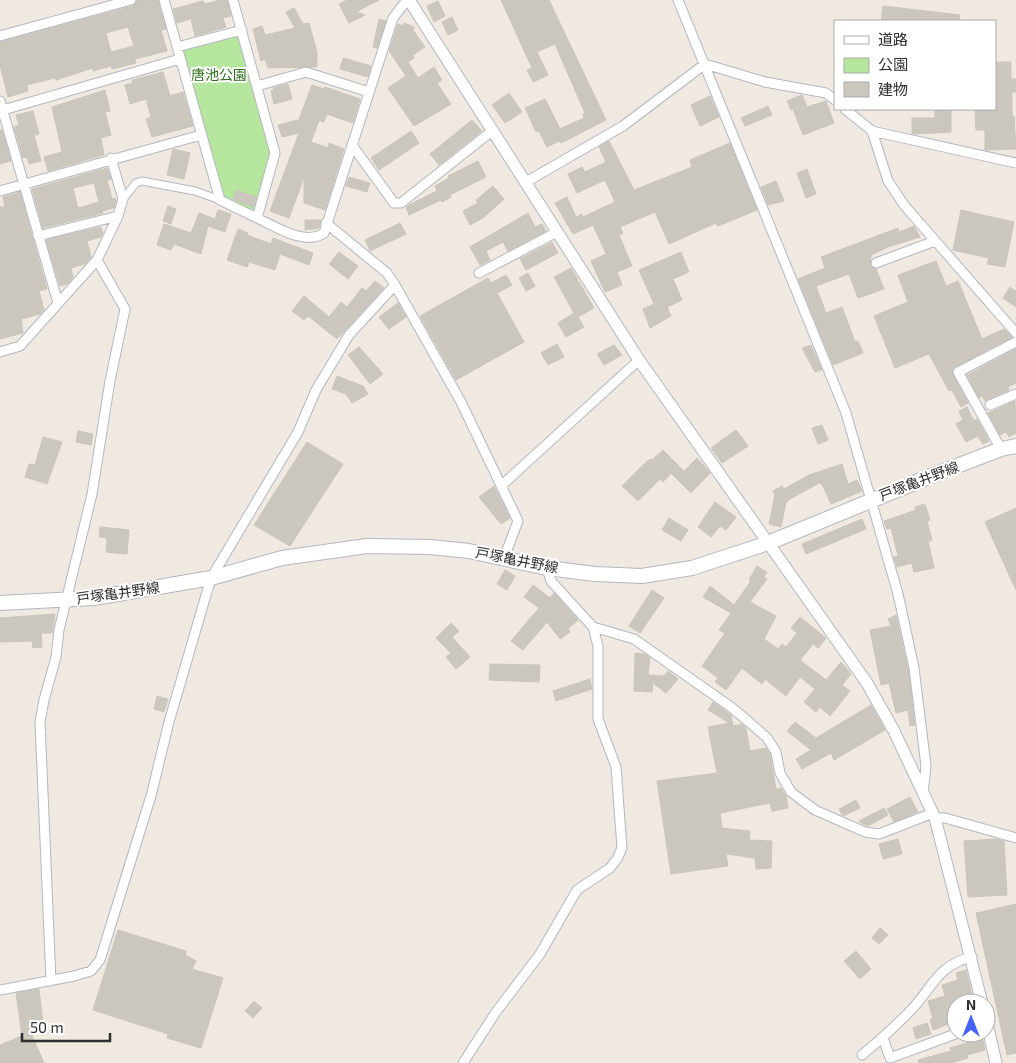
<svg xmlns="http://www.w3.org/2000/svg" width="1016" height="1063" font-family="'Exo 2','Noto Sans JP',sans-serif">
<rect width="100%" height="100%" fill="#efe9e1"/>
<path fill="#b6e59e" d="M238,34L270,154L255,212L224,197L182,50Z"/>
<path fill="#cbc7bf" stroke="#cbc5ba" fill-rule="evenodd" d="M137,0H158L166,29L161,30L167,51L135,59L136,63L112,69L111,66L93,71V68L56,80L55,78L27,85L28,91L8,97L0,65V42L133,6ZM128,27L134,46L111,52L106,33Z
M221,0H227L231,16L223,18L226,27L195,36L191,19L177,23L173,9L203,1L204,4Z
M347,0H379L356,12L365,15L349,23L339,4Z
M501,0H549L606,120L561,143L559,141L547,147L539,131L536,132L525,108L545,99L560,129L584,118L583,114L585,113L555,44L537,52L548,75L533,82L527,70L532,68Z
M438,1L445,16L434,22L427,6Z
M883,6L960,15L959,21H881Z
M294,8L303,24L309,23L317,52V67L268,68L265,59L261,61L253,29L262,26L265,35L295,28L286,12Z
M452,17L458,30L448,35L442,22Z
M379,19L386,21L377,48L373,47Z
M404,23L414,27L413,30L425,47L413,55L414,58L408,62L418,78L434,67L442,80L437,83L451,104L414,126L388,88L406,76L389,51L398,24L403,26Z
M343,58L371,66L368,77L340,69Z
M995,62H1011V79H1016V92H1012V116H1014L1016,149L985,150V130H976L975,109H995Z
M163,72L170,96L183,92L193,126L152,137L146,119L151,117L146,99L130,104L125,85L133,83L132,80Z
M288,84L292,99L274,104L271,91L274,90L273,88Z
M312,85L324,89L325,87L360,99L353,123L327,114L324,122L319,120L311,142L328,148L329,143L344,149L325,210L304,203V177L289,218L270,211L299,133L282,137L278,125L298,120V122Z
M105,90L110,111L105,112L111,135L101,138L104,155L48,171L44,157L62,152L52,107Z
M509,93L522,112L505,123L492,105Z
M802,95L807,107L826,101L834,123L803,135L793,109L791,110L787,101Z
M710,96L719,117L700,126L691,105Z
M768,106L772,115L745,126L741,118Z
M935,109H951V132L912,134V118H935Z
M33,111L39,134L34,135L41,161L29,164L27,157L23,158L14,127L19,125L16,115Z
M472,120L482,131L439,165L430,154Z
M0,130H2L11,161L0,164Z
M411,131L419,143L379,170L371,158Z
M609,141L634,190L692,167L690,160L730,143L757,210L718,226L716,223L669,244L655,212L620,227L623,233L619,235L632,266L617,272L622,285L605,292L591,261L606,254L593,225L573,234L555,203L567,197L576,217L582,214L583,217L615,202L605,180L577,193L568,174L582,167L585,172L606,162L599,147Z
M173,149L190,153L184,179L167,175Z
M478,161L486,177L450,195L451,197L442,202L441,200L409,215L406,207L409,205L437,191L435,186L449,178L448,176Z
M107,168L111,179L107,180L112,199L115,198L116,200L114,208L102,211L103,213L43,228L32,189ZM94,183L99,202L78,208L73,188Z
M807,169L816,194L806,198L797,173Z
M349,177L370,183L367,192L346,186Z
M776,181L784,201L768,205L761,187Z
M493,186L504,199L483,218L470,225L463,211L478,203L476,200Z
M236,190L256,197L253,207L233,199Z
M20,192L47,289L39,291L44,310L40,314L21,319L23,333L0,339V207H5L3,197Z
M168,206L176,209L171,224L163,221Z
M218,210L231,214L225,232L208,226L201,254L174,244L171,250L157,245L164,224L191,233L199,213L215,219Z
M961,210L1014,222L1005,267L987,264L989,258L953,250Z
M528,213L535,227L542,224L546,231L508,251L503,242L486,251L490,260L480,265L470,247Z
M305,220H321L319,228L305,230Z
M400,223L406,234L370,251L365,240Z
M914,226L920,237L888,247L871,255L870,266L876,269L884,289L858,298L849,274L816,286L826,313L842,307L855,342L858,341L863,353L833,365L798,279L825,268L821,257L898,228L899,232Z
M101,227L103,233L101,237L87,241L91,257L85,264L71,268L73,277L67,284L60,286L46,240Z
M238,229L248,233L247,235L271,244L273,238L313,253L309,265L280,254L275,270L249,262L247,267L227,260Z
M552,242L558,253L526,270L520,259Z
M339,252L358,266L348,279L329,264Z
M681,252L689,272L673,279L682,300L667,307L671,316L650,328L643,309L654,304L639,270Z
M936,261L946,286L958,281L982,339L1004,329L1012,337L953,368V375L968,403L961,407L952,390L949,391L929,354L895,368L874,316L908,302L898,275Z
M571,268L594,308L578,317L584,327L566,337L558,323L574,313L554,277Z
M528,273L535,286L526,291L519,278Z
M506,275L512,285L497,293L524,342L456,380L420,316L488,278L491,283Z
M375,281L384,288L337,339L308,316L304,320L292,311L304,296L329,317L341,302L347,307L362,288L366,291Z
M1010,287L1016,291V307L1003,298Z
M398,303L406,317L389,329L379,317Z
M557,344L564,357L548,365L541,353Z
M614,345L622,355L604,365L597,354Z
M811,345L822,370L815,372L802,348Z
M359,347L383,374L370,384L348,355Z
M1016,349V383L1008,387L1009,390L985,401L982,396L979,398L967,375Z
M337,376L363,386L368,394L352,403L346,394L332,389Z
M1015,401L1016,433L1009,437L1006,432L1000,435L988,413Z
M967,407L974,421L977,419L989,441L983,444L978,436L966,442L956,424L963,420L959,411Z
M822,425L828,440L818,444L812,428Z
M736,430L748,446L722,463L711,448Z
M78,431L93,434L91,445L76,442Z
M43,437L62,442L47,484L25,477L29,464L35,465Z
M307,442L343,464L290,546L254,525Z
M663,450L684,471L697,458L710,473L691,493L671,473L663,482L660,479L638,501L622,486L643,465L650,459L652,460Z
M842,464L848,484L857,480L862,491L831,504L822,484L819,483L790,499L786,503L781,527L769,524L775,495L773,491L782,486L784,489L809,475Z
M494,486L510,518L501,524L479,497Z
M715,502L736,517L726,530L720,526L711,537L698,527Z
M925,504L930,520L927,521L932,540L928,541L934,568L914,572L912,563L897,567L894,557L898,556L891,528L887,529L884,521L916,510L915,507Z
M1016,508V590L985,522Z
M669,518L688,530L681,541L662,530Z
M862,519L866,529L806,554L802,544Z
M100,527L129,530L127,554L106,552L107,538L99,537Z
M757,566L767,572L764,577L767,579L750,602L776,616L764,639L778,649L782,644L786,647L797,633L791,628L800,617L826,638L818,648L813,644L800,660L826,680L841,662L851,674L842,685L850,691L830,716L820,707L816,712L804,702L815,689L800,677L786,696L765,679L762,684L742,668L726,690L715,682L718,678L702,666L725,633L719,630L731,613L703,597L710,586L734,605L751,581L749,580Z
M505,570L515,576L507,590L497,584Z
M533,585L550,598L554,593L578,620L568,629L570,632L560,639L547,622L523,650L511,641L539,608L524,597Z
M652,590L664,598L640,633L629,626Z
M55,614L52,633H41L42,647L33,648L32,641L0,642V618Z
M896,615L908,669L915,725L910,726L908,710L896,713L889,683L881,685L870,630L891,626L888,619Z
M451,623L459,631L452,637L470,657L456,669L446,657L451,653L436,638Z
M635,653L645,654L650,658L648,675L664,676L668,671L678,679L666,693L653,683L652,692L634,691Z
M490,664L540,665L539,682L489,680Z
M590,679L592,689L556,701L553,691Z
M157,696L168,699L164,712L154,709Z
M713,702L731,715L733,726L742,724L746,728L750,751L766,748L770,754L776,789L781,788L786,796L788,808L772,811L770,803L720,813L722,828L750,831L749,840L772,841L771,868L756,869L755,858L726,854L728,866L671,874L657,781L717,773L708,727L729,723L708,710Z
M871,705L885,730L834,760L831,753L802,769L796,759L811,750L787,731L795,722L816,738Z
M910,797L918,812L894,822L887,809Z
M856,800L860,808L843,816L839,809Z
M884,808L888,815L868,826L861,823L859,821Z
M898,839L902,854L883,859L879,844Z
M996,839L1004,841L1007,895L968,897L964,841Z
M1016,904V1053L1007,1055L976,913Z
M880,928L888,935L879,944L872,938Z
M118,930L186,951L185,955L196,961L192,969L223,978L201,1048L167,1038L168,1034L93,1010Z
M856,951L871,969L860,979L844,961Z
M966,970L974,1003H956V1021L933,1030L930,1019H933L928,1001L945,996L942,985L958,980L956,973Z
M39,989L43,1024L28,1026L44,1063H0V1045L22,1036L16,993Z
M254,1001L262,1008L253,1018L245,1011Z
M927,1023L931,1034L916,1039L913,1028Z
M982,1036L985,1050L967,1055L968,1058L951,1063H919L918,1060L951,1051L950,1048L970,1042V1039Z"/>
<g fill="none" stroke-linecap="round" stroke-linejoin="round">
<g stroke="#b4b7c1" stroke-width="9">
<path id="pedestrian" d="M123,199L136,183L142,181L195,191L220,200"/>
</g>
<g stroke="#b4b7c1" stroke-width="11">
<path id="minor" d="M164,0L220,200L257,218L275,153L233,0
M678,0L846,413L898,594L914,668L926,766L923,794
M0,36L131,0
M177,47L242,30
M257,86L306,72L369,92
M0,101L58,303
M845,109L872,131L888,181L904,205L1016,333
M3,110L180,59
M872,131L1016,163
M352,145L394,203H401L492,131
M526,182L623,126L705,64L765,82L826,93L835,100
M0,191L201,135
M257,218C276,227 305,246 324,233L393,18L407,0
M326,223L387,273L395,285L461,402L518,521L504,558
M38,236L118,216
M876,263L935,241
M479,273L557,232
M0,352L20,346L97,260L118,216L123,199L111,158
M990,405L1016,394
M1001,449L958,372L1016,342
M501,486L639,360
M547,568L551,581L593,627L634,639L731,707L749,722L767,738L776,752L780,773L791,792L815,810L865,832L879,834L933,813
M935,818H945L1016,838
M51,981L40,722L44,700L56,657L59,630L92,494L110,381L125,309L97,260
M0,990L74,976L91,971L100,960L151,796L169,722L211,578L298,432L316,390L349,335L395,285
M883,1038L890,1058L958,1033
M862,1055C880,1040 897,1025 913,1008C934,985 938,965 972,957
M463,1063L496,1012L540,954L577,890L610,868L617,859L622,848L616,767L598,719V646L593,627"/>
</g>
<g stroke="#b4b7c1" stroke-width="13">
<path id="tertiary" d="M409,0L639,360L867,683L894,731L935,818L982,1003
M986,1019L996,1063"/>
</g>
<g stroke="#b4b7c1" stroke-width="16">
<path id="secondary" d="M0,603L94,598L211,578L282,558L367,546L430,547L469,551L547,568L595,574L642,576L692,568L768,543L941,472L1001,449L1016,446"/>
</g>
<use href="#pedestrian" stroke="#fff" stroke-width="7"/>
<use href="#minor" stroke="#fff" stroke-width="9"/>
<use href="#tertiary" stroke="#fff" stroke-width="11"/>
<use href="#secondary" stroke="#fff" stroke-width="14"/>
</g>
<g text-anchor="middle" stroke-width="4" stroke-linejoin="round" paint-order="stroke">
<g font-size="14" fill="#2c6e1b" stroke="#fff">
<text x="219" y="80">唐池公園</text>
</g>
<g font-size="14" fill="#2e2e2e" stroke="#fff">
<text transform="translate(919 481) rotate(-21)" y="5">戸塚亀井野線</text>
<text transform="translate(517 560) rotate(11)" y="5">戸塚亀井野線</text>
<text transform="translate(118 593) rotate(-8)" y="5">戸塚亀井野線</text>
</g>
</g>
<rect x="834" y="20" width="162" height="90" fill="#ffffff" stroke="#ababab"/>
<rect x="844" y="36" width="25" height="8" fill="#ffffff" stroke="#ababab"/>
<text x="878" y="45" font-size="15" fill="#2e2e2e">道路</text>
<rect x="844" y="58" width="25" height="15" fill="#b6e59e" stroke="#ababab"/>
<text x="878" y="70" font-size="15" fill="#2e2e2e">公園</text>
<rect x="844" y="82" width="25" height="15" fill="#cbc7bf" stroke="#ababab"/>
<text x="878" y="95" font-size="15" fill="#2e2e2e">建物</text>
<g transform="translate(971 1018)"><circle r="24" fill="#ffffff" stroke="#ababab"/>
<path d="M0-4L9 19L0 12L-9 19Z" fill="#4264fb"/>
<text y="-8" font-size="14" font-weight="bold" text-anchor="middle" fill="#2e2e2e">N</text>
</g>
<path d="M22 1033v8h88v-8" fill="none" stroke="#2e2e2e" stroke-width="2.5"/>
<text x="30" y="1033" font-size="15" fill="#2e2e2e" stroke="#ffffff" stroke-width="4" paint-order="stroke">50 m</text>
</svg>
